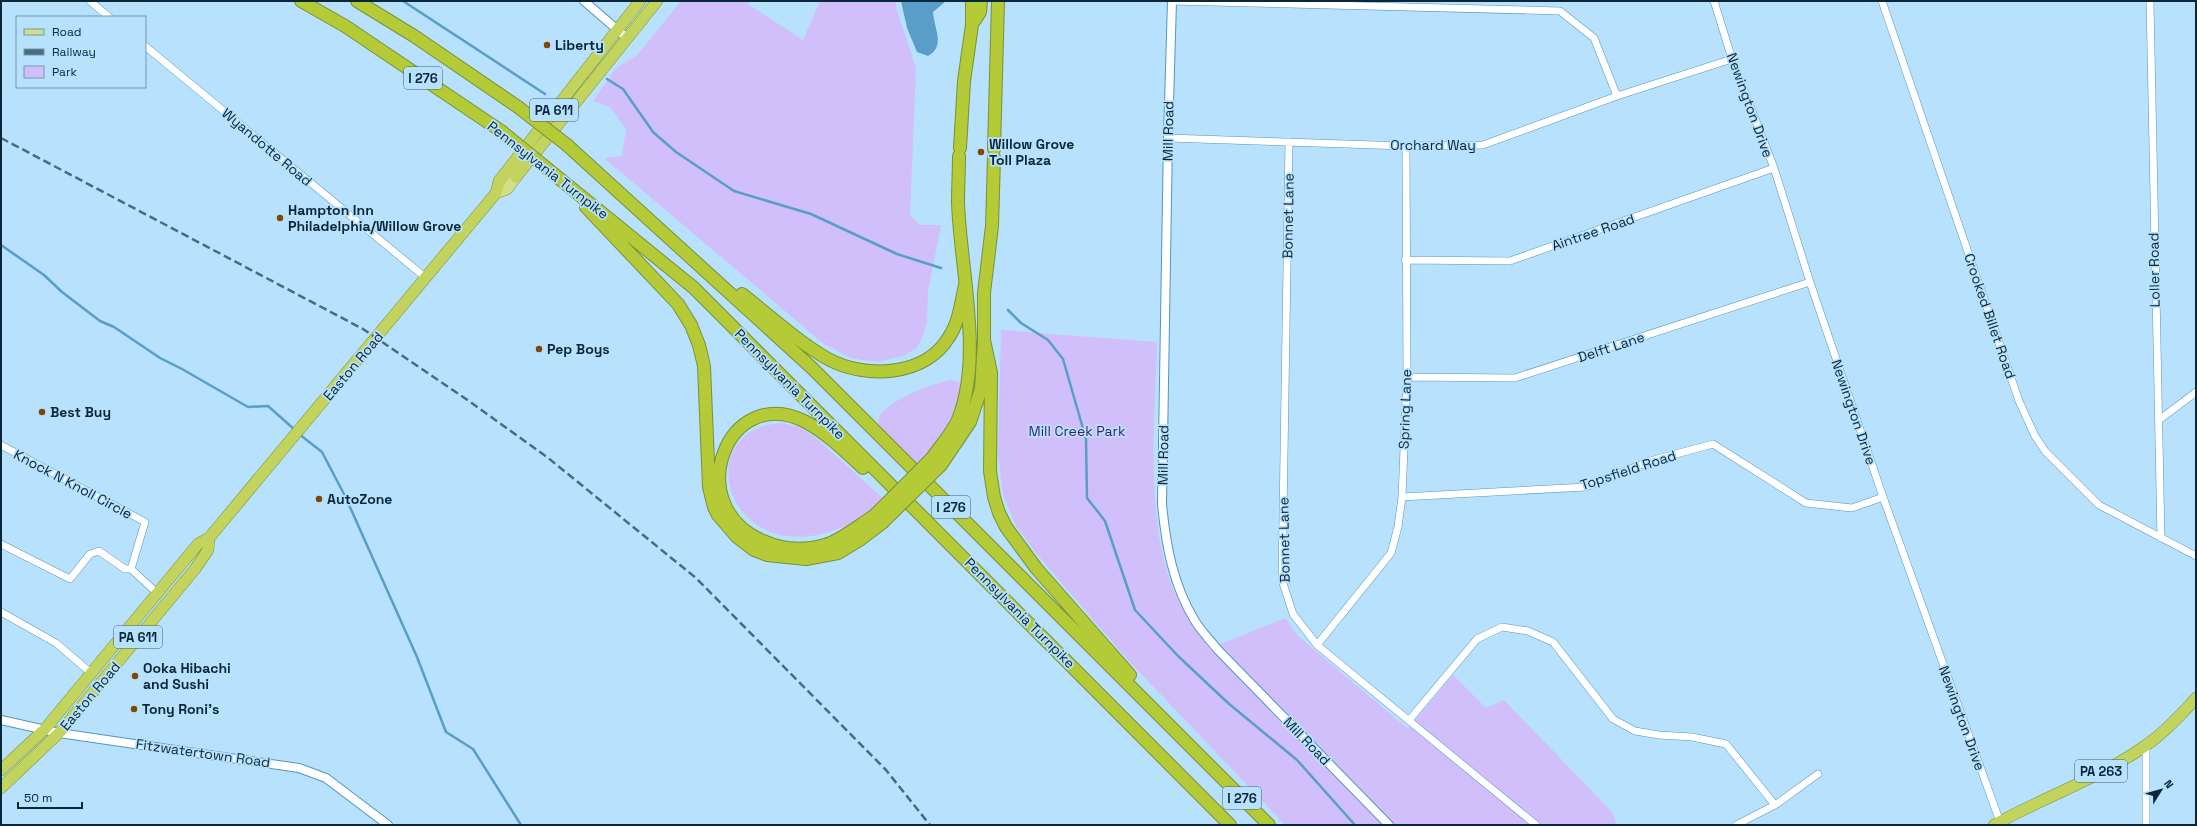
<svg xmlns="http://www.w3.org/2000/svg" width="2197" height="826" font-family="'Space Grotesk',sans-serif">
<rect width="100%" height="100%" fill="#b8e1fd"/>
<path fill="#d1bffb" d="M681,1H748V4L803,40L820,1H896V8L916,68L910,215L920,225H941L928,292L927,324L918,347L903,356L877,362L851,358L824,344L604,158L622,156L626,129L610,107L593,101L616,68L637,55Z
M1001,330L1157,342C1155,426 1141,543 1187,616C1194,627 1203,638 1210,648L1286,618L1297,635L1408,729L1453,675L1486,708L1504,700L1612,812L1617,825H1285L1126,658L1036,553L1016,526L1003,495L998,455Z
M950,380L959,382L962,384L957,410L943,437L919,468C910,458 883,436 879,425C871,405 935,383 950,380Z
M782,423L802,428L817,439L884,499C874,507 863,517 852,523C728,583 684,428 782,423Z"/>
<path fill="#589ec9" d="M901,1H946L933,12C934,29 946,46 928,56L917,52L907,28Z"/>
<g fill="none" stroke-linecap="round" stroke-linejoin="round">
<path stroke="#589ec9" stroke-width="2.5" d="M403,1L545,94
M607,79L623,89L653,132L676,152L734,191L811,214L897,254L941,268
M1,245L44,275L62,292L100,321L114,327L160,358L182,369L248,407L268,406L295,430
M1008,310L1021,323L1048,340L1063,359L1086,439L1087,498L1105,521L1135,610L1178,656L1228,703L1297,760L1355,825
M299,434L322,452L345,496L417,657L446,732L473,749L521,825"/>
<g stroke="#5297c2" stroke-width="8">
<path id="minor" d="M90,1L109,17
M1172,1L1560,11L1594,38L1617,96
M1714,1L1732,59L1774,168L1810,282L1883,497L2000,822
M1882,1L2019,401L2035,436L2045,451L2099,505L2196,556
M2150,1L2161,538
M145,46L426,278
M1168,138L1406,146L1483,145L1617,96L1732,59
M1289,142L1282,580L1293,614L1317,645L1536,825
M1405,260L1510,261L1774,168
M1407,377L1515,378L1810,282
M2159,420L2196,392
M1,445L145,522L131,569
M1402,497L1586,487L1650,461L1713,444L1806,503L1852,508L1883,497
M1,544L70,579L90,554L99,551L125,569H131L157,593
M1,612L56,643L91,673
M1317,645L1391,553L1398,527L1402,497L1407,377L1406,146
M1410,719L1477,639L1502,627L1528,631L1553,642L1613,719L1635,731L1659,735L1692,737L1726,744L1775,805
M1736,825L1775,805L1818,774
M2146,825V746"/>
</g>
<g stroke="#5297c2" stroke-width="10">
<path id="tertiary" d="M584,1L627,38
M1172,1L1168,138L1162,504C1166,546 1173,585 1195,621C1201,631 1211,641 1218,650L1389,825
M1,720L59,733L299,768L326,778L388,825"/>
</g>
<g stroke="#789137" stroke-width="12">
<path id="primary" d="M496,193L507,189L516,177"/>
</g>
<g stroke="#789137" stroke-width="12">
<path id="trunk" d="M516,177L657,1
M1,770L45,729L198,544L209,538L496,193L499,181L640,1
M1,788L59,733L195,569L208,550L209,538
M1994,825C2042,798 2100,778 2145,746C2164,733 2181,715 2196,698"/>
</g>
<g stroke="#789137" stroke-width="14">
<path id="motorway" d="M301,1L345,26L501,131
M357,1L414,36L518,107
M975,20L980,12L981,1
M567,145L812,368L1269,825
M960,148L964,81L972,25V1
M994,149L998,1
M555,175L694,288L1230,825
M586,207L678,304L691,325L699,345L704,366L709,487L714,507L718,515L737,537L754,550L767,555L806,559L838,553L861,539L882,523
M742,294C770,316 798,342 828,359C865,379 925,377 949,337C959,322 961,303 965,285
M984,340L991,373L990,471L994,497L999,513L1006,527L1036,568L1130,675
M932,458C941,445 954,431 959,417C983,355 960,267 958,202C958,187 959,171 959,156
M941,465L970,422L981,389L984,340V293L992,226L994,157
M863,468C845,451 828,434 806,422C727,381 680,506 763,541C783,550 804,551 825,545C842,540 859,525 874,516"/>
</g>
<use href="#minor" stroke="#fff" stroke-width="7"/>
<use href="#tertiary" stroke="#fff" stroke-width="8"/>
<use href="#primary" stroke="#d2df86" stroke-width="11"/>
<use href="#trunk" stroke="#c3d45e" stroke-width="11"/>
<use href="#motorway" stroke="#b4ca36" stroke-width="12"/>
<path stroke="#496b80" stroke-width="2.5" stroke-dasharray="8 4" stroke-linecap="butt" d="M1,138L363,329L466,399L547,457L696,578L886,770L930,825"/>
<g stroke="#789137" stroke-width="14" stroke-linecap="butt">
<path id="motorway-bridge" d="M518,107L567,145
M501,131L555,175
M874,516L932,458
M882,523L941,465"/>
</g>
<use href="#motorway-bridge" stroke="#b4ca36" stroke-width="12"/>
</g>
<g fill="#834503" stroke="#b8e1fd" stroke-width="1.5">
<circle cx="547" cy="45" r="4"/>
<circle cx="981" cy="152" r="4"/>
<circle cx="280" cy="218" r="4"/>
<circle cx="539" cy="349" r="4"/>
<circle cx="42" cy="412" r="4"/>
<circle cx="319" cy="499" r="4"/>
<circle cx="135" cy="676" r="4"/>
<circle cx="134" cy="709" r="4"/>
</g>
<g text-anchor="middle" stroke-width="3.5" stroke-linejoin="round" paint-order="stroke">
<g fill="#b8e1fd" stroke="#3e5f73" stroke-width="1">
<rect x="404" y="67" width="38" height="22" rx="3"/>
<rect x="530" y="99" width="48" height="22" rx="3"/>
<rect x="932" y="496" width="38" height="22" rx="3"/>
<rect x="114" y="626" width="48" height="22" rx="3"/>
<rect x="2075" y="760" width="52" height="22" rx="3"/>
<rect x="1223" y="787" width="38" height="22" rx="3"/>
</g>
<g font-size="13" font-weight="bold" fill="#092738">
<text x="423" y="83">I 276</text>
<text x="554" y="115">PA 611</text>
<text x="951" y="512">I 276</text>
<text x="138" y="642">PA 611</text>
<text x="2101" y="776">PA 263</text>
<text x="1242" y="803">I 276</text>
</g>
<g font-size="14" font-weight="bold" fill="#092738" stroke="#b8e1fd" text-anchor="start">
<text x="555" y="50">Liberty</text>
<text x="989" y="149">Willow Grove<tspan x="989" dy="16">Toll Plaza</tspan></text>
<text x="288" y="215">Hampton Inn<tspan x="288" dy="16">Philadelphia/Willow Grove</tspan></text>
<text x="547" y="354">Pep Boys</text>
<text x="50" y="417">Best Buy</text>
<text x="327" y="504">AutoZone</text>
<text x="143" y="673">Ooka Hibachi<tspan x="143" dy="16">and Sushi</tspan></text>
<text x="142" y="714">Tony Roni's</text>
</g>
<g font-size="14" fill="#092738" stroke="#b8e1fd">
<text transform="translate(1750 105) rotate(70)" y="5">Newington Drive</text>
<text transform="translate(1168 131) rotate(-89)" y="5">Mill Road</text>
<text x="1433" y="150">Orchard Way</text>
<text transform="translate(267 147) rotate(40)" y="5">Wyandotte Road</text>
<text transform="translate(548 170) rotate(38)" y="5">Pennsylvania Turnpike</text>
<text transform="translate(1288 216) rotate(-89)" y="5">Bonnet Lane</text>
<text transform="translate(1593 232) rotate(-19)" y="5">Aintree Road</text>
<text transform="translate(2154 270) rotate(-91)" y="5">Loller Road</text>
<text transform="translate(1990 316) rotate(71)" y="5">Crooked Billet Road</text>
<text transform="translate(1611 347) rotate(-18)" y="5">Delft Lane</text>
<text transform="translate(353 366) rotate(-50)" y="5">Easton Road</text>
<text transform="translate(790 384) rotate(45)" y="5">Pennsylvania Turnpike</text>
<text transform="translate(1405 409) rotate(-88)" y="5">Spring Lane</text>
<text transform="translate(1854 412) rotate(71)" y="5">Newington Drive</text>
<text transform="translate(1163 455) rotate(-89)" y="5">Mill Road</text>
<text transform="translate(1628 470) rotate(-18)" y="5">Topsfield Road</text>
<text transform="translate(73 484) rotate(28)" y="5">Knock N Knoll Circle</text>
<text transform="translate(1284 540) rotate(-91)" y="5">Bonnet Lane</text>
<text transform="translate(1020 613) rotate(45)" y="5">Pennsylvania Turnpike</text>
<text transform="translate(90 696) rotate(-50)" y="5">Easton Road</text>
<text transform="translate(1962 718) rotate(70)" y="5">Newington Drive</text>
<text transform="translate(1307 741) rotate(46)" y="5">Mill Road</text>
<text transform="translate(203 753) rotate(8)" y="5">Fitzwatertown Road</text>
</g>
<g font-size="14" fill="#3e1e6a" stroke="#b8e1fd">
<text x="1077" y="436">Mill Creek Park</text>
</g>
</g>
<rect width="2197" height="826" fill="none" stroke="#092738" stroke-width="4"/>
<rect x="16" y="16" width="130" height="72" fill="#b8e1fd" stroke="#7297ae"/>
<rect x="24" y="29" width="20" height="6" fill="#d2df86" stroke="#7297ae"/>
<text x="52" y="36" font-size="12" fill="#092738">Road</text>
<rect x="24" y="49" width="20" height="6" fill="#496b80" stroke="#7297ae"/>
<text x="52" y="56" font-size="12" fill="#092738">Railway</text>
<rect x="24" y="66" width="20" height="12" fill="#d1bffb" stroke="#7297ae"/>
<text x="52" y="76" font-size="12" fill="#092738">Park</text>
<g transform="translate(2161 790) rotate(53)" stroke="#b8e1fd" stroke-width="3" paint-order="stroke">
<path d="M0-3L7 15L0 10L-7 15Z" fill="#092738"/>
<text y="-6" font-size="11" font-weight="bold" text-anchor="middle" fill="#092738">N</text>
</g>
<path d="M18 802v6h64v-6" fill="none" stroke="#092738" stroke-width="2"/>
<text x="24" y="802" font-size="12" fill="#092738" stroke="#b8e1fd" stroke-width="3" paint-order="stroke">50 m</text>
</svg>
